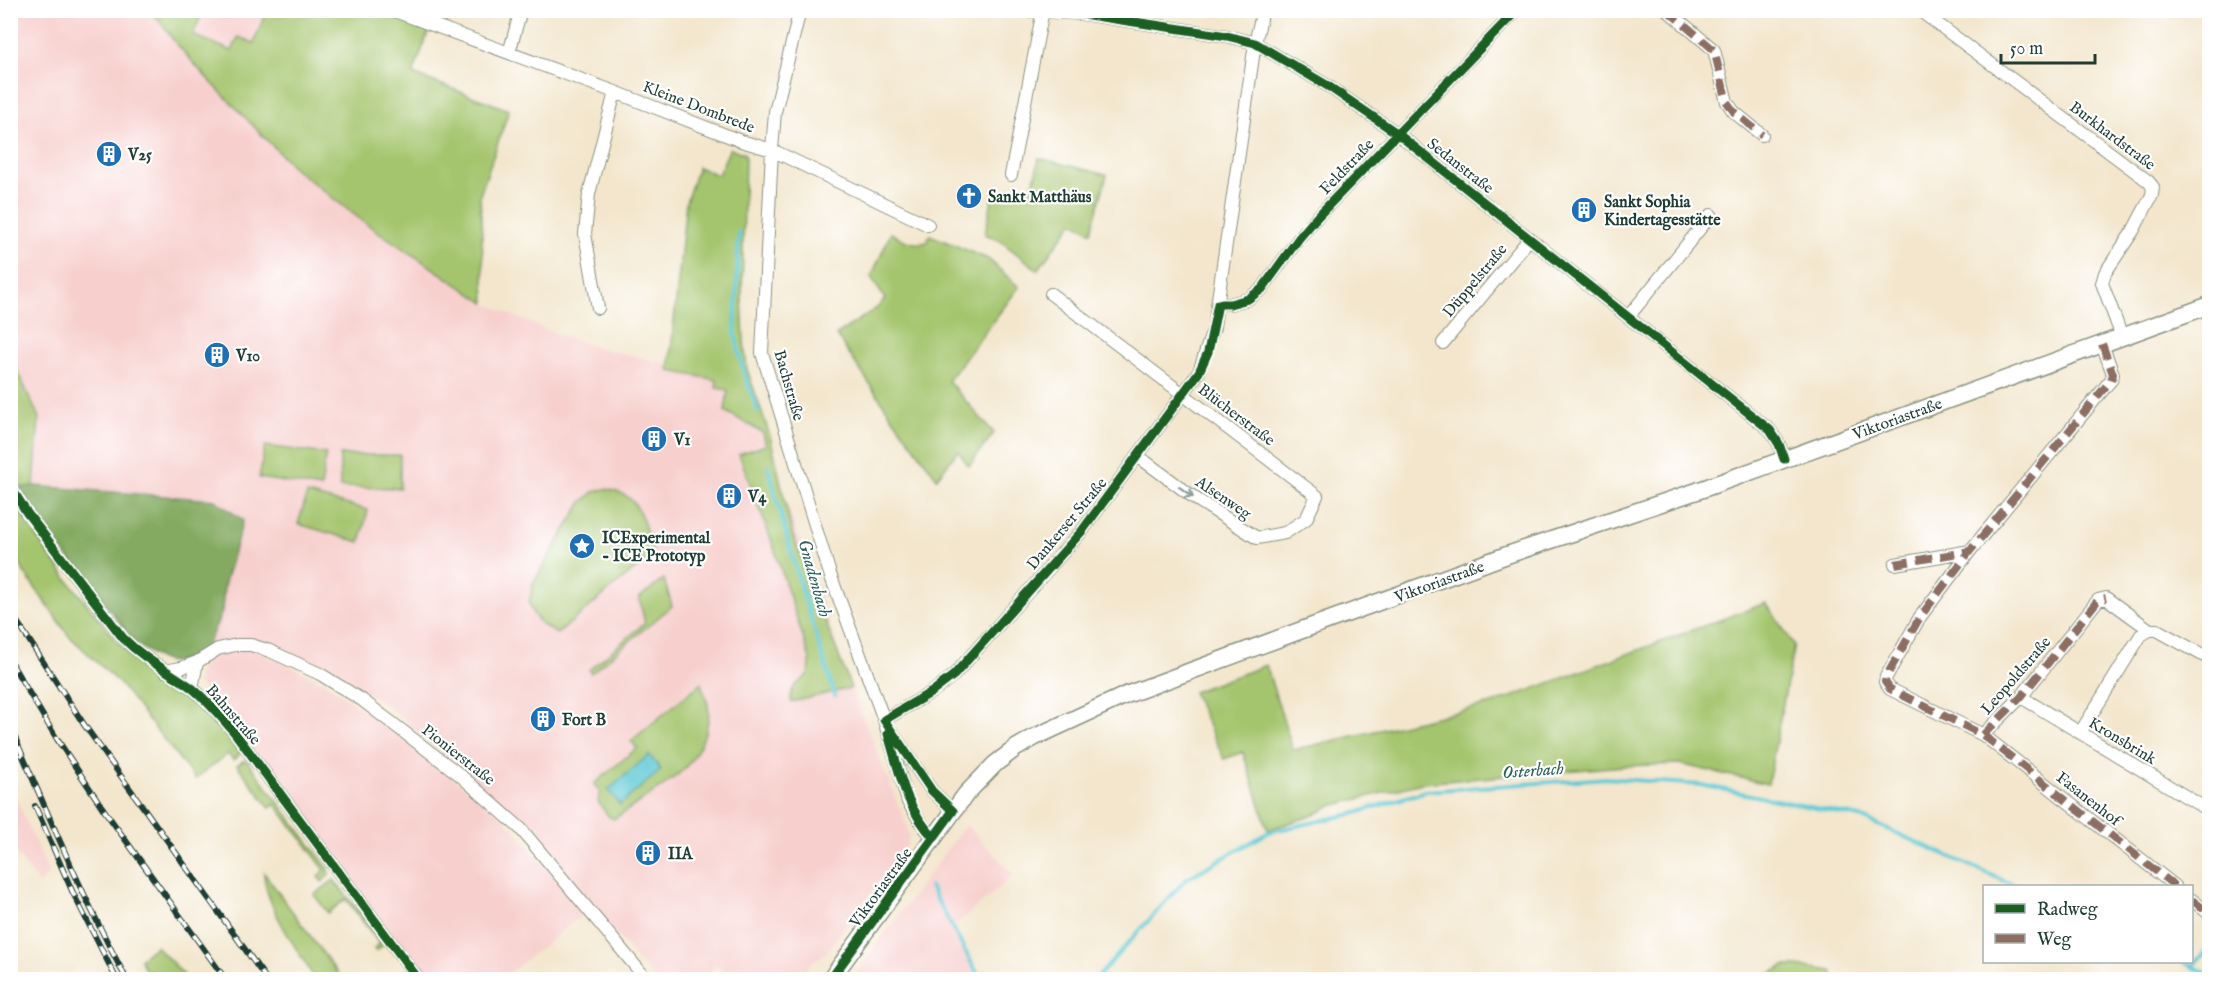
<svg xmlns="http://www.w3.org/2000/svg" width="2220" height="990" font-family="'IM FELL English',serif">
<rect width="100%" height="100%" fill="#fff"/>
<filter id="ink" filterUnits="userSpaceOnUse"><feTurbulence type="fractalNoise" baseFrequency=".0167" numOctaves="2"/><feDisplacementMap in="SourceGraphic" scale="12" xChannelSelector="R" yChannelSelector="G"/><feConvolveMatrix kernelMatrix="1 2 1 2 8 2 1 2 1" color-interpolation-filters="sRGB"/></filter>
<filter id="wash" filterUnits="userSpaceOnUse"><feTurbulence type="fractalNoise" baseFrequency=".008" numOctaves="4" result="noise"/><feDisplacementMap in="SourceGraphic" scale="24" xChannelSelector="R" yChannelSelector="G"/><feGaussianBlur stdDeviation="1.35" result="paint"/><feColorMatrix in="noise" values="0 0 0 0 0 0 0 0 0 0 0 0 0 0 0 0 0 1.4 0 .05"/><feComposite in="paint" operator="in"/></filter>
<g filter="url(#wash)">
<rect width="100%" height="100%" fill="#f3e6cc"/>
<path fill="#f7d0ce" d="M17,11H313L294,168L365,223L485,303L544,329L592,346L684,368L747,369L766,445L851,688L907,826L909,836L907,845L826,953L812,962L798,979H736L717,965L699,979H654L522,824L384,703L342,679L339,682L281,651L205,650L222,612L224,586L243,520L215,500L34,486L39,418L11,355L10,42Z
M244,650L258,651L326,683L432,761L502,816L586,912L502,979H425L217,702L197,683L201,668L207,661L218,655Z
M10,784L49,874L39,884L11,847Z
M966,824L1014,875L951,929L978,979H851Z"/>
<path fill="#a4c56d" stroke="#628150" stroke-width="1.5" d="M152,11H203L193,35L232,51L238,37L254,43L266,11H379L430,28L413,74L509,110L480,195L485,303L365,223L294,168L206,77L175,42Z
M730,148L745,154L742,297L744,341L747,369L770,436L793,536L851,688L791,702C789,675 812,688 810,659L773,545L739,454L766,445L763,433L725,411L728,390L716,388L717,380L669,371L686,202L698,167L718,175Z
M1039,158L1107,175L1091,232L1073,222L1038,270L999,240L985,234L994,189L1022,194L1033,186Z
M891,233C904,240 912,246 927,242L930,235L988,259L1019,287L948,381L994,433L969,466L958,451L937,478L893,418L836,335L877,308L885,299L871,277Z
M10,355L39,418L34,486L11,489Z
M265,446L326,454L321,488L259,478Z
M340,455H400V488L340,487Z
M605,489C643,493 643,524 653,554L557,634L541,624L533,614L529,603L533,583L582,502L594,492Z
M10,494L29,526L64,575L117,642L131,657L208,711L238,746L240,750L239,755L233,760L228,754L195,779L120,684L68,635L24,572L11,546Z
M307,494L368,510L360,542L298,524Z
M664,579L672,606L591,673L589,670L645,623L639,598Z
M1766,603L1794,645L1768,784L1679,764L1624,766L1422,783L1331,806L1314,815L1268,830L1243,752L1224,759L1193,692L1266,665L1293,750L1492,704Z
M701,683C703,691 707,698 708,706C712,726 697,756 683,770C663,788 637,803 614,819L609,817L598,802L600,792L594,784L637,748L631,741Z
M245,760L248,762L328,868L329,875L322,882L318,877L325,870L275,804L270,808L237,765Z
M264,873L342,979H315C299,952 264,904 264,873Z
M334,880L383,942L382,946L376,951L374,949L379,943L346,899L328,913L314,895Z
M156,946L188,979H149L140,959Z
M1784,966H1798L1832,971L1834,976L1828,980L1760,979Z"/>
<path fill="#83aa60" stroke="#51744a" stroke-width="1.5" d="M34,486L215,500L243,520L224,586L222,612L205,650C174,669 164,664 136,643L33,513L19,488Z"/>
<path fill="#5dc9d6" stroke="#3e8385" stroke-width="1.5" d="M649,755L661,770L620,805L608,790Z"/>
<g fill="none" stroke-linecap="round" stroke-linejoin="round">
<path stroke="#5dc9d6" stroke-width="4" d="M739,232L735,334L744,373L758,411
M768,467L799,581L835,696
M930,887L981,980
M2183,962L2210,975
M2192,966L2210,947
M1095,980L1186,879L1269,832L1356,813L1426,791L1606,778L1701,785L1860,817L2016,886"/>
</g>
</g>
<g filter="url(#ink)">
<g fill="none" stroke-linecap="round" stroke-linejoin="round">
<g stroke="#899280" stroke-width="14">
<path id="minor" d="M392,10L615,92L741,141L772,150L928,225
M800,10L775,112L772,150L762,353L830,574L884,720L908,802L924,827L934,838
M1021,10L1082,14L1227,36L1255,43L1328,86L1398,134L1770,430L1779,444L1784,459
M1667,10L1714,50L1727,102L1734,112L1762,135
M1919,10L2148,181L2153,187L2152,195L2133,231L2105,273L2102,283L2122,337
M509,53L521,10
M1011,175L1043,10
M1051,294L1317,496L1306,519L1285,533L1257,538L1196,499L1139,457
M1218,304H1230L1248,299L1262,289L1299,238L1318,216L1517,10
M598,308L585,234L589,194L615,92
M1628,317L1711,215
M1443,343L1530,238
M2102,344L2113,374L2111,380L1970,551L1920,617L1886,677L1885,682L1890,689L1983,735L2175,886
M10,486L27,513L123,638C145,660 167,670 192,688C208,701 221,717 235,733L419,980
M1895,564L1970,551
M165,671L181,668L197,662
M192,688L197,662L218,649L236,645H251L270,651L320,674L362,700L460,775L521,829L647,980
M2021,697L2203,807L2210,809
M884,720L932,692L954,675L1082,531L1199,372L1214,327L1255,43L1263,10
M891,731L932,791L953,811
M2080,733L2141,635L2150,630
M1983,735L2021,697L2098,600L2106,598L2150,630H2157L2210,659
M2192,900L2210,914"/>
</g>
<g stroke="#899280" stroke-width="19">
<path id="secondary" d="M830,980L966,794L995,764L1016,748L1035,737L1126,695L1291,634L1507,555L1697,491L2210,305"/>
</g>
<use href="#minor" stroke="#fff" stroke-width="12"/>
<use href="#secondary" stroke="#fff" stroke-width="16"/>
<g stroke="#1f3d34" stroke-width="6">
<path id="rail" d="M10,611L85,726L267,980
M10,661L57,739L104,810L226,980
M10,726C47,812 83,898 127,980
M35,806L73,893L117,980"/>
</g>
<use href="#rail" stroke="#fff" stroke-width="4" stroke-dasharray="11" stroke-linecap="butt"/>
<path stroke="#8d6e63" stroke-width="8" stroke-dasharray="15 8" stroke-linecap="butt" d="M1667,10L1714,50L1727,102L1734,112L1762,135
M2102,344L2113,374L2111,380L1970,551L1920,617L1886,677L1885,682L1890,689L1983,735L2175,886
M1895,564L1970,551
M1983,735L2021,697L2098,600L2106,598
M2192,900L2210,914"/>
<g stroke="#fff" stroke-width="13">
<path id="cycleway" d="M1021,10L1082,14L1227,36L1255,43L1328,86L1398,134L1770,430L1779,444L1784,459
M10,486L27,513L123,638C145,660 167,670 192,688C208,701 221,717 235,733L419,980
M884,720L932,692L954,675L1082,531L1199,372L1208,352L1218,304H1230L1248,299L1262,289L1299,238L1318,216L1517,10
M888,734C900,774 905,807 934,838
M830,980L953,811L932,791L884,720"/>
</g>
<use href="#cycleway" stroke="#1b5e20" stroke-width="9"/>
</g>
<defs><path id="oneway-shaft" d="M-6 0H5M1.5-3L5.5 0L1.5 3" fill="none" stroke-width="1.6" stroke-linecap="round" stroke-linejoin="round" transform="scale(1.5)"/></defs>
<use stroke="#8f9e9a" href="#oneway-shaft" transform="translate(1186 492) rotate(37)"/>
</g>
<defs>
<g id="building-disc" transform="scale(1.35)"><circle r="9.5" fill="#1f6fb2" stroke="#fff"/><path d="M-4-6H4V6H1V3H-1V6H-4ZM-2.5-4.3h1.7v1.8h-1.7ZM.8-4.3h1.7v1.8H.8ZM-2.5-1h1.7V.8h-1.7ZM.8-1h1.7V.8H.8Z" fill="#fff"/></g>
<g id="church-disc" transform="scale(1.35)"><circle r="9.5" fill="#1f6fb2" stroke="#fff"/><path d="M-1.2-6h2.4v3.5h3.3v2.4h-3.3V6h-2.4V-.1h-3.3v-2.4h3.3Z" fill="#fff"/></g>
<g id="sight-disc" transform="scale(1.35)"><circle r="9.5" fill="#1f6fb2" stroke="#fff"/><path d="M0-6L1.8-2.2L6-1.7L2.9 1.2L3.7 5.4L0 3.3L-3.7 5.4L-2.9 1.2L-6-1.7L-1.8-2.2Z" fill="#fff"/></g>
</defs>
<g fill-rule="evenodd">
<use href="#building-disc" x="109" y="154"/>
<use href="#church-disc" x="969" y="196"/>
<use href="#building-disc" x="1584" y="210"/>
<use href="#building-disc" x="217" y="355"/>
<use href="#building-disc" x="654" y="439"/>
<use href="#building-disc" x="729" y="496"/>
<use href="#sight-disc" x="582" y="546"/>
<use href="#building-disc" x="543" y="719"/>
<use href="#building-disc" x="648" y="853"/>
</g>
<g text-anchor="middle" stroke-width="4.5" stroke-linejoin="round" paint-order="stroke">
<g font-size="16" fill="#1f3d34" stroke="#fff">
<text transform="translate(699 106) rotate(21)" y="6">Kleine Dombrede</text>
<text transform="translate(2113 135) rotate(37)" y="6">Burkhardstraße</text>
<text transform="translate(1461 165) rotate(38)" y="6">Sedanstraße</text>
<text transform="translate(1346 166) rotate(-46)" y="6">Feldstraße</text>
<text transform="translate(1474 280) rotate(-50)" y="6">Düppelstraße</text>
<text transform="translate(790 385) rotate(74)" y="6">Bachstraße</text>
<text transform="translate(1237 414) rotate(37)" y="6">Blücherstraße</text>
<text transform="translate(1897 418) rotate(-20)" y="6">Viktoriastraße</text>
<text transform="translate(1224 497) rotate(34)" y="6">Alsenweg</text>
<text transform="translate(1066 523) rotate(-50)" y="6">Dankerser Straße</text>
<text transform="translate(1439 581) rotate(-20)" y="6">Viktoriastraße</text>
<text transform="translate(2015 675) rotate(-49)" y="6">Leopoldstraße</text>
<text transform="translate(234 714) rotate(49)" y="6">Bahnstraße</text>
<text transform="translate(2123 740) rotate(31)" y="6">Kronsbrink</text>
<text transform="translate(459 754) rotate(38)" y="6">Pionierstraße</text>
<text transform="translate(2089 798) rotate(38)" y="6">Fasanenhof</text>
<text transform="translate(880 887) rotate(-54)" y="6">Viktoriastraße</text>
</g>
<g font-size="16" font-weight="bold" fill="#1f3d34" stroke="#fff" text-anchor="start">
<text x="128" y="160">V25</text>
<text x="988" y="202">Sankt Matthäus</text>
<text x="1604" y="207">Sankt Sophia<tspan x="1604" dy="18">Kindertagesstätte</tspan></text>
<text x="236" y="361">V10</text>
<text x="674" y="445">V1</text>
<text x="748" y="502">V4</text>
<text x="602" y="543">ICExperimental<tspan x="602" dy="18">- ICE Prototyp</tspan></text>
<text x="562" y="725">Fort B</text>
<text x="668" y="859">IIA</text>
</g>
<g font-size="18" font-style="italic" fill="#2e605c" stroke="#fff">
<text transform="translate(815 578) rotate(74)" y="6">Gnadenbach</text>
<text transform="translate(1533 770) rotate(-4)" y="6">Osterbach</text>
</g>
</g>
<rect width="2220" height="990" fill="none" stroke="#fff" stroke-width="36"/>
<rect x="1983" y="885" width="210" height="78" fill="#ffffff" stroke="#a5b1ae" stroke-width="1.5"/>
<rect x="1995" y="904" width="30" height="9" fill="#1b5e20" stroke="#a5b1ae" stroke-width="1.5"/>
<text x="2037" y="915" font-size="18" fill="#1f3d34">Radweg</text>
<rect x="1995" y="934" width="30" height="9" fill="#8d6e63" stroke="#a5b1ae" stroke-width="1.5"/>
<text x="2037" y="945" font-size="18" fill="#1f3d34">Weg</text>
<path d="M2001 54v9h94v-9" fill="none" stroke="#1f3d34" stroke-width="3"/>
<text x="2010" y="54" font-size="18" fill="#1f3d34" stroke="#ffffff" stroke-width="4.5" paint-order="stroke">50 m</text>
</svg>
